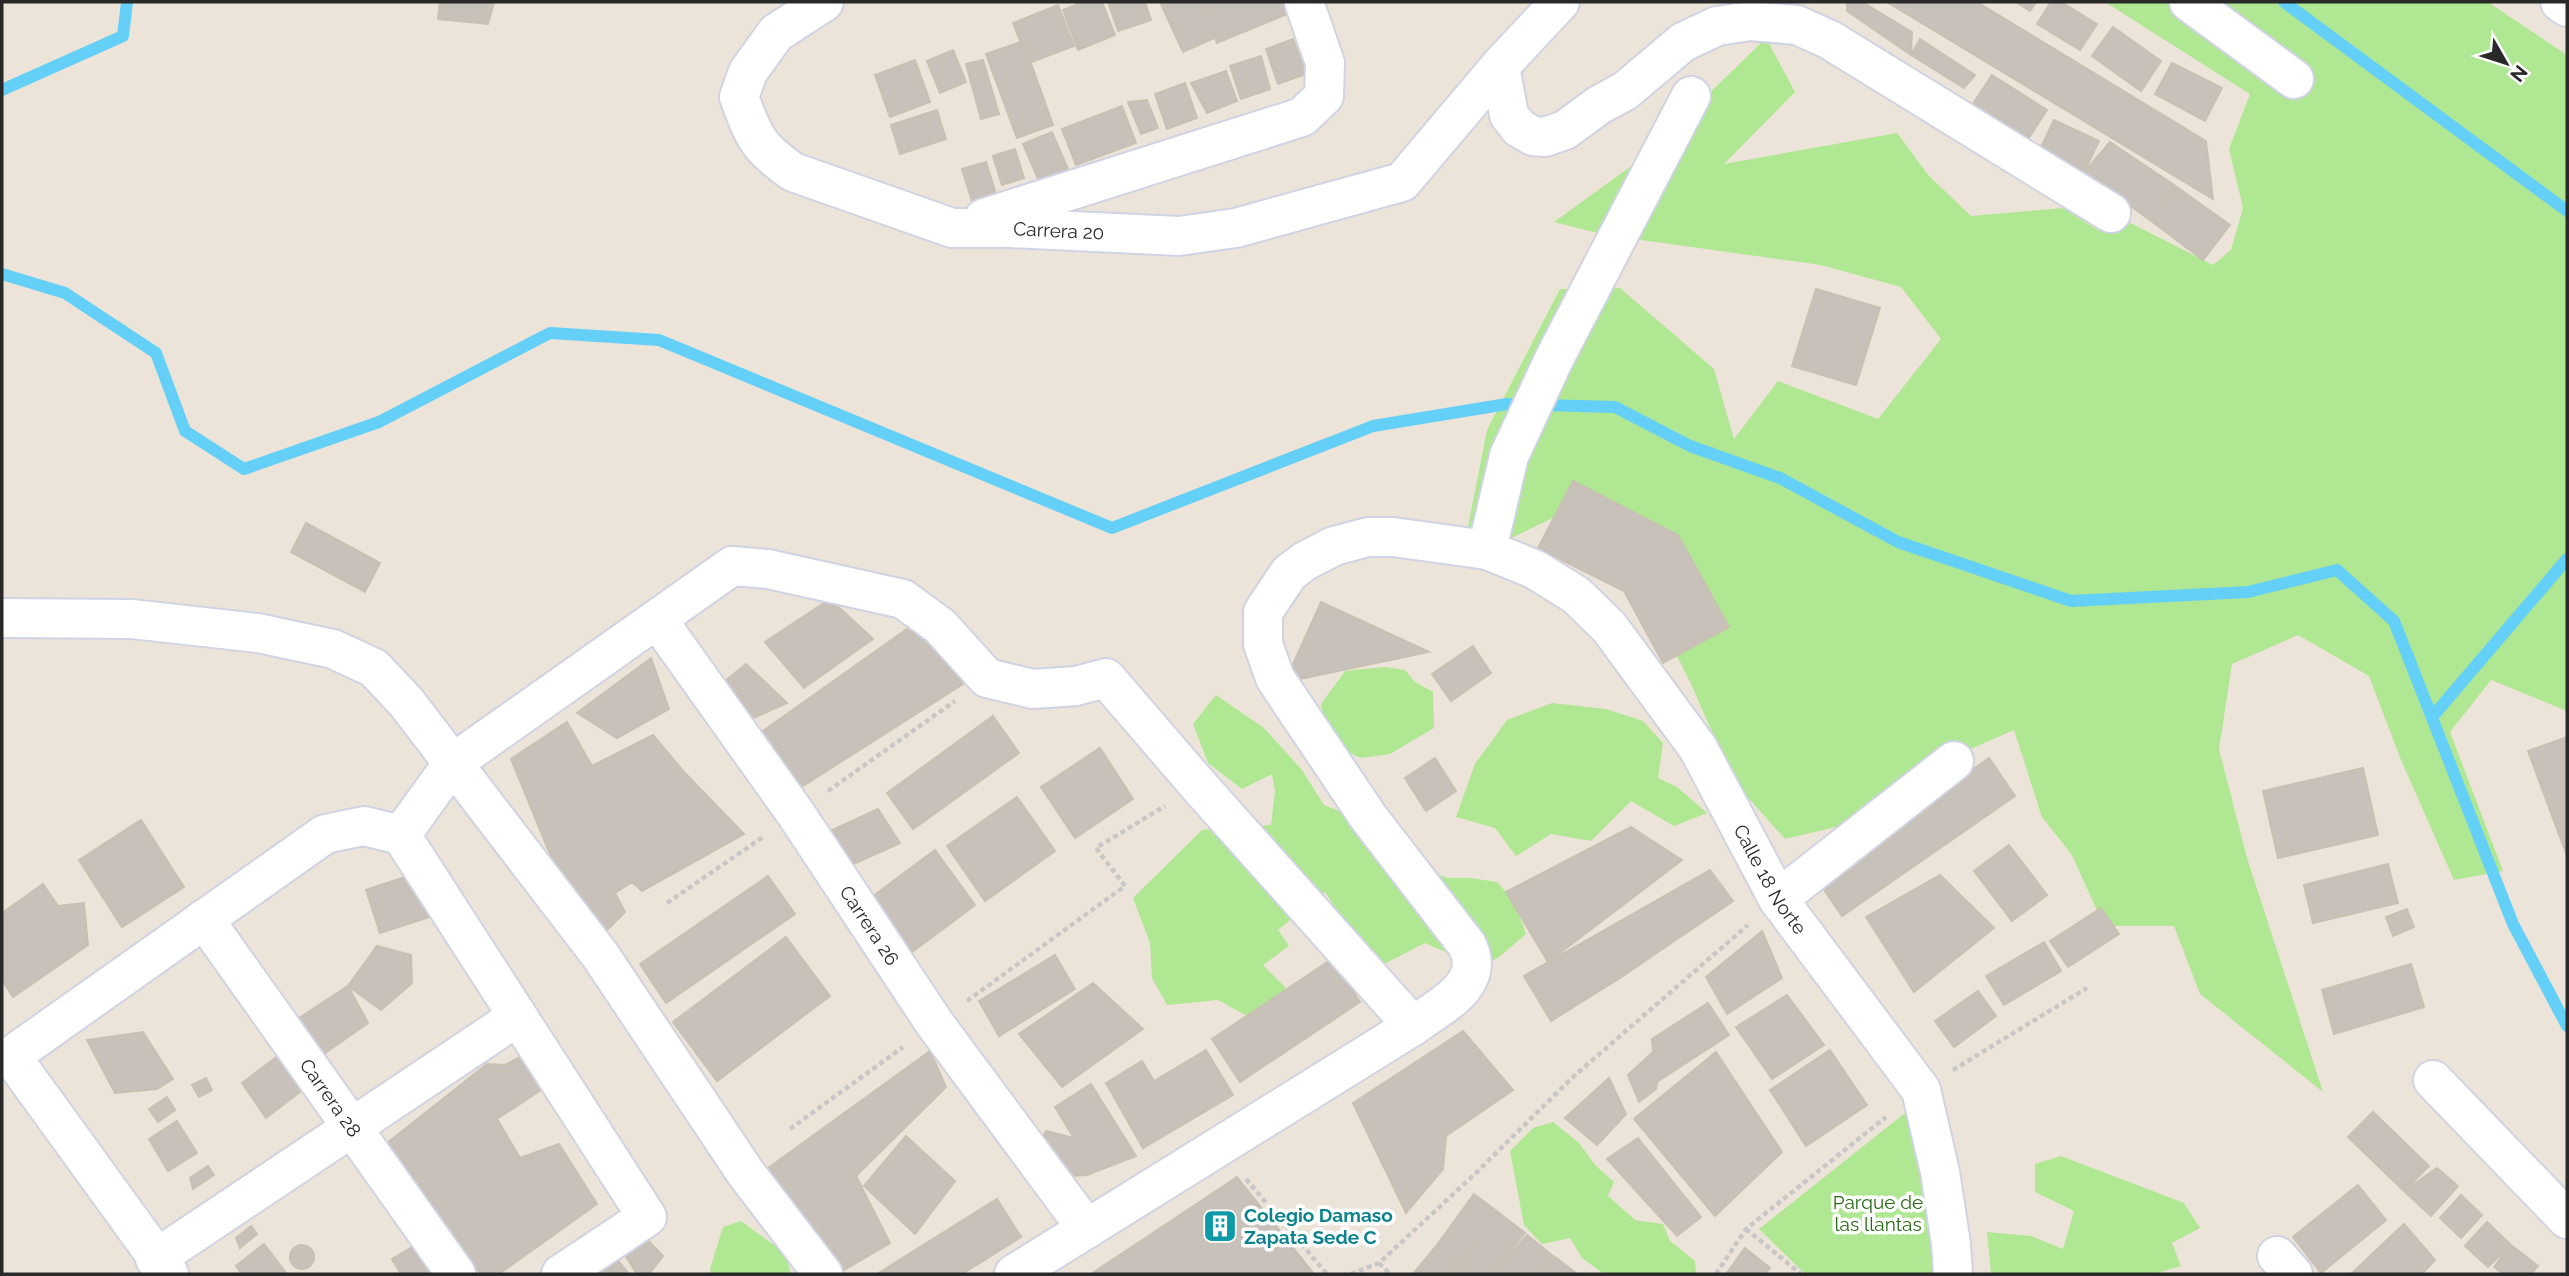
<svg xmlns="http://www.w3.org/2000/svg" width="2569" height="1276" font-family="Raleway,sans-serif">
<rect width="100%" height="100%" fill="#ede4d9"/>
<path fill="#afe792" d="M2105,2H2488L2567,55V711L2491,680L2450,732L2503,871L2454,880L2401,760L2369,676L2298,635L2232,664L2219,749L2247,858L2323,1092L2200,994L2174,926H2104L2072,855L2042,817L2014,730L1927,768L1844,825L1785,839L1734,782L1691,684L1635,571L1553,518L1461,562L1487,430L1560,289L1620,288L1714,369L1734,439L1778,381L1878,419L1941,339L1901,287L1821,265L1605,235L1554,222L1645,156L1766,38L1795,92L1724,164L1897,133L1929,176L1971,216L2063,208L2099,231L2111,213L2213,265L2231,250L2243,208L2229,149L2250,94Z
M1384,667L1405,670L1415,682L1433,692L1434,728L1390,754L1361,758L1329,744L1321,704L1345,671Z
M1216,695L1264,728L1302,770L1324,805L1383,828L1409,865L1448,878H1471L1497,882L1514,901L1526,934L1499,957L1487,964L1450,954L1425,943L1384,964L1355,950L1339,913L1325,892L1278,930L1289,946L1263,965L1293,995L1247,1016L1218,1000L1167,1005L1152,978L1150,943L1133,898L1202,830L1271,825L1275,791L1272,774L1242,789L1208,763L1193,724Z
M1552,703L1606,709L1643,721L1663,743L1658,778L1677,787L1707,813L1674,826L1631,801L1591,841L1551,834L1516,856L1495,828L1456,817L1475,764L1507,720Z
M1915,1105L1948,1274H1805L1759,1229Z
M1553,1122L1579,1143L1595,1165L1614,1182L1608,1196L1635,1220L1663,1224L1670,1241L1695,1261L1696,1274H1604L1582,1258L1570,1238L1542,1244L1524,1225L1510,1151L1533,1128Z
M2061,1156L2184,1203L2200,1228L2172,1243L2181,1266L2154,1274H1991L1987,1232L2031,1236L2063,1249L2074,1211L2035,1192V1164Z
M741,1221L785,1253L791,1274H711L710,1269L723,1227Z"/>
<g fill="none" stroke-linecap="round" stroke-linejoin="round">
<path stroke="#64d0f7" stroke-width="12" d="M2284,2L2567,211
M2,90L123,36L127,2
M2,274L65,293L156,353L185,431L244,469L379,422L550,333L659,340L1112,528L1373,426L1507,404L1615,407L1690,446L1780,478L1898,542L2071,601L2248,592L2337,570L2394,621L2513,924L2567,1026
M2433,716L2567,559"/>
</g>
<path fill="#c8c1b9" stroke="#c8c0b3" stroke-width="2" d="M440,2H494L488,24L438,19Z
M1083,2H1102L1115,35L1078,50L1063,10Z
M1108,2H1145L1151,20L1118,31Z
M1160,2H1207L1223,34L1183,52Z
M1200,2H1282L1287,14L1217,43Z
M1847,2H1862L1912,32L1911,55L1847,11Z
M1887,2H1977L2206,141L2213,199Z
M2016,2H2036L2030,11Z
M2051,2H2061L2097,24L2080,50L2037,24Z
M1058,5L1074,46L1029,63L1013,23Z
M2113,27L2161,61L2141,91L2092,56Z
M1293,39L1306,74L1278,84L1266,49Z
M1920,39L1975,75L1964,88L1911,55Z
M1023,41L1053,125L1017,138L986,54Z
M953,50L966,82L940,93L927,61Z
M1261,56L1270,89L1241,99L1230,66Z
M915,60L930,102L890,117L875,75Z
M983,60L999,114L981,119L966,64Z
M2172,63L2222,88L2205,121L2155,94Z
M1226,71L1237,101L1207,113L1191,83Z
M1992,75L2047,110L2026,142L1971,107Z
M1185,83L1197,118L1167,129L1155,94Z
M1147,100L1158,128L1141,134L1128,102Z
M1122,106L1136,143L1076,165L1062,129Z
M937,110L946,139L900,154L891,125Z
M2054,120L2099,141L2084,172L2039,151Z
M1052,132L1068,169L1039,181L1023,144Z
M2110,142L2174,185L2150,220L2084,172Z
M1015,149L1024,178L1002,185L993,156Z
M986,162L996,194L972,201L962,169Z
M2174,185L2230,225L2203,260L2150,220Z
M1816,289L1880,308L1856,385L1792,366Z
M1573,481L1678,535L1729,627L1663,663L1624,591L1538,548Z
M306,523L380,563L365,592L291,552Z
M830,599L873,639L804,688L765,642Z
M1321,602L1429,652L1285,682Z
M911,626L966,682L803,786L756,736Z
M1473,646L1491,673L1451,701L1432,674Z
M651,658L669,709L617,738L577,713Z
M746,664L787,703L751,719L725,681Z
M993,716L1019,753L913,829L887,793Z
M567,722L592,766L653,735L684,772L744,834L642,891L632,882L615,893L625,912L604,933L561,881L511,759Z
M2567,737V856L2528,751Z
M1100,748L1133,799L1075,838L1041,787Z
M1435,758L1456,791L1426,811L1405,778Z
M1989,758L2015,796L1842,916L1816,878Z
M2363,768L2378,835L2278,858L2263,791Z
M1017,797L1055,851L985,901L947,846Z
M878,809L900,843L849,866L826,833Z
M141,820L184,887L122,927L79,860Z
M1631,827L1682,860L1548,962L1506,892Z
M2009,845L2047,895L2012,921L1974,871Z
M935,850L975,905L912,952L872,897Z
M2388,864L2398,903L2313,923L2304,885Z
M1710,870L1733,901L1620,978L1551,1021L1524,976Z
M414,874L429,917L380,933L366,890Z
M1940,875L1994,928L1914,992L1866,917Z
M768,876L795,914L666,1003L640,964Z
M43,884L58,906L84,903L88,945L13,997L2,980V913Z
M2101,908L2119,934L2068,967L2050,941Z
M2407,909L2414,927L2393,936L2386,917Z
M1762,931L1782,978L1727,1014L1706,977Z
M786,937L830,996L717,1081L673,1022Z
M2044,942L2061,971L2004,1005L1986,976Z
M377,946L411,955L412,983L381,1010L348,986Z
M1055,955L1075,989L999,1036L979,1001Z
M1332,959L1360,1002L1240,1082L1212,1039Z
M2411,964L2424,1007L2334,1034L2322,990Z
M1093,983L1143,1029L1062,1087L1019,1034Z
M348,986L368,1023L318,1058L293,1022Z
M1978,991L1996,1016L1954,1047L1935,1021Z
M1787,995L1824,1045L1772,1079L1736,1027Z
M1708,1003L1729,1035L1657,1082L1656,1089L1639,1102L1628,1075L1653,1052L1652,1039Z
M1463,1031L1513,1090L1446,1136L1443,1169L1406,1213L1353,1103Z
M143,1032L173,1079L157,1089L115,1093L87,1040Z
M1206,1050L1233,1095L1143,1148L1106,1083L1142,1061L1154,1081Z
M1830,1050L1867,1105L1806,1146L1770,1090Z
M930,1051L946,1087L856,1176L890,1243L844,1270L757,1176Z
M1716,1052L1782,1152L1715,1216L1634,1119Z
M282,1053L305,1088L266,1118L242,1083Z
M528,1053L550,1084L497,1119L520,1158L559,1144L597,1204L499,1274H481L381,1148L487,1064L505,1065Z
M206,1078L212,1090L199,1097L192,1085Z
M1609,1078L1626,1114L1597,1145L1565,1118Z
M1091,1084L1136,1156L1087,1175L1070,1176L1041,1141L1046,1131L1074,1138L1055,1107Z
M167,1097L175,1110L158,1122L149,1109Z
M2373,1112L2429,1166L2404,1191L2348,1137Z
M177,1121L197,1153L168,1171L149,1139Z
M906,1136L955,1181L915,1234L864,1186Z
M1638,1138L1701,1217L1677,1236L1607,1159Z
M208,1166L214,1175L193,1189L190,1178Z
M2437,1168L2458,1186L2431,1216L2404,1191Z
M1237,1177L1314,1274H1091Z
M2358,1185L2386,1220L2321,1273L2293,1237Z
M1474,1194L1499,1213L1459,1263L1437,1245Z
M2461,1195L2482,1215L2461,1238L2440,1218Z
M997,1199L1021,1237L962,1274H877Z
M1499,1213L1525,1233L1492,1274H1473L1459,1263Z
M2487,1222L2511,1245L2488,1267L2465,1246Z
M2404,1224L2435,1260L2422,1274H2351Z
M251,1226L257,1234L240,1248L236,1238Z
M643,1235L663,1256L649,1274H637L622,1250Z
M1527,1235L1553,1256L1538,1274H1493Z
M422,1241L441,1274H401L392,1259Z
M264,1244L287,1274H242L236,1266Z
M290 1257a12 12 0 1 1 24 0a12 12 0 1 1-24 0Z
M1437,1245L1459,1263L1449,1274H1413Z
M2511,1245L2538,1266L2531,1274H2503L2494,1267Z
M1745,1248L1770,1268L1765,1274H1726Z
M612,1253L629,1274H583Z
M1555,1257L1577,1274H1540Z
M1459,1263L1473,1274H1449Z"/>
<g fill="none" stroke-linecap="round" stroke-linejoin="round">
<g stroke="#cfd3e3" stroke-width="42">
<g id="minor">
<path id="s1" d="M824,2L776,33L748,72L739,97C754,137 757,147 793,172L952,228H1009L1179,236L1236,228L1402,182L1500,66L1560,2"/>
<path d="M2189,2L2294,79"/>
<path d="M2560,2L2567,7"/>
<path d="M1500,66L1509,115L1519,128L1533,136L1545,137L1565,130L1599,105L1625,91L1683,42L1717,26L1750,21L1797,25L1830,40L2111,213"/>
<path d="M984,218L1302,117L1324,96L1325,63L1304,2"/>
<path d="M1487,550L1509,456L1554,359L1691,96"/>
<path d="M2,618L132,619L258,633L333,649L374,668L406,702L600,955L745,1172L823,1274"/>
<path id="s2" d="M657,619L796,814L935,1024L1087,1229"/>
<path d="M401,835L453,763L732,566L768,569L903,599L940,626L987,678L1033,689L1076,686L1106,678L1199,786L1413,1026"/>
<path d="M1778,899L1954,761"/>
<path id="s3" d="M204,919L456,1274"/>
<path d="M2433,1080L2567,1219"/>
<path d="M2277,1256L2293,1274"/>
<path d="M155,1259L517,1017"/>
<path d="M169,1274L11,1056L325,834L364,826L401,835L647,1217L561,1274"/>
<path id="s4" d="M1014,1274L1413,1026C1440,1006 1487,985 1467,945L1369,818L1275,678L1263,644V612L1289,573L1305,561L1334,546L1368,537H1393L1487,550L1534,569L1576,595L1609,627L1698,748L1778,899L1921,1090L1940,1172L1951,1244L1953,1274"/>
</g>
</g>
<path stroke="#c7c7c7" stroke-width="4.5" stroke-dasharray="5 3.5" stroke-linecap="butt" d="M828,791L955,701
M667,903L763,837
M967,1001L1125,886L1096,848L1165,806
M1953,1070L2087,988
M790,1129L903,1047
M1246,1179L1327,1274
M1746,1229L1801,1274
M1379,1263L1390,1274
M1351,1274L1379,1263L1476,1173L1574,1076L1748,925
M1716,1274L1746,1229L1886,1117"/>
<use href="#minor" stroke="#fff" stroke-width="38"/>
</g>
<defs>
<g id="building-square" transform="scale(1.75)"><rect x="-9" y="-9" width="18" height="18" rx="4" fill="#0f9aa8" stroke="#fff"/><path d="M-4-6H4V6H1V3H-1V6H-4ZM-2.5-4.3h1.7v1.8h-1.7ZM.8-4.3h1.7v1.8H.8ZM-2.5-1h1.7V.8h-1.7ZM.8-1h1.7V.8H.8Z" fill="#fff"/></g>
</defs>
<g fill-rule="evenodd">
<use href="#building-square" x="1220" y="1226"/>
</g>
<g text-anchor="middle" stroke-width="7" stroke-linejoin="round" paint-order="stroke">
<g font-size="19" fill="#292929" stroke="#fff">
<text dy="7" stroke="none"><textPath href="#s1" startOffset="502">Carrera 20</textPath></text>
<text dy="7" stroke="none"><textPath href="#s4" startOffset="1676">Calle 18 Norte</textPath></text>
<text dy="7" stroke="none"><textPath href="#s2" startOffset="373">Carrera 26</textPath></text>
<text dy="7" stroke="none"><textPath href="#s3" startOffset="219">Carrera 28</textPath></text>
</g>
<g font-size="19" fill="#276a14" stroke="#fff">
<text x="1878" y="1209">Parque de<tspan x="1878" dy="22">las llantas</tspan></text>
</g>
<g font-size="19" font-weight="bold" fill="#0d838f" stroke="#fff" text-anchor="start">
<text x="1244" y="1222">Colegio Damaso<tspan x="1244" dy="22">Zapata Sede C</tspan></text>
</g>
</g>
<rect width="2569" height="1276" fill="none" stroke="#292929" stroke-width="7"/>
<g transform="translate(2506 63) rotate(129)" stroke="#ffffff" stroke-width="5" paint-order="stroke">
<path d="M0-5L12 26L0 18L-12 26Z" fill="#292929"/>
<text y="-10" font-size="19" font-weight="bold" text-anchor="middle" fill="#292929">N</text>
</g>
</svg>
